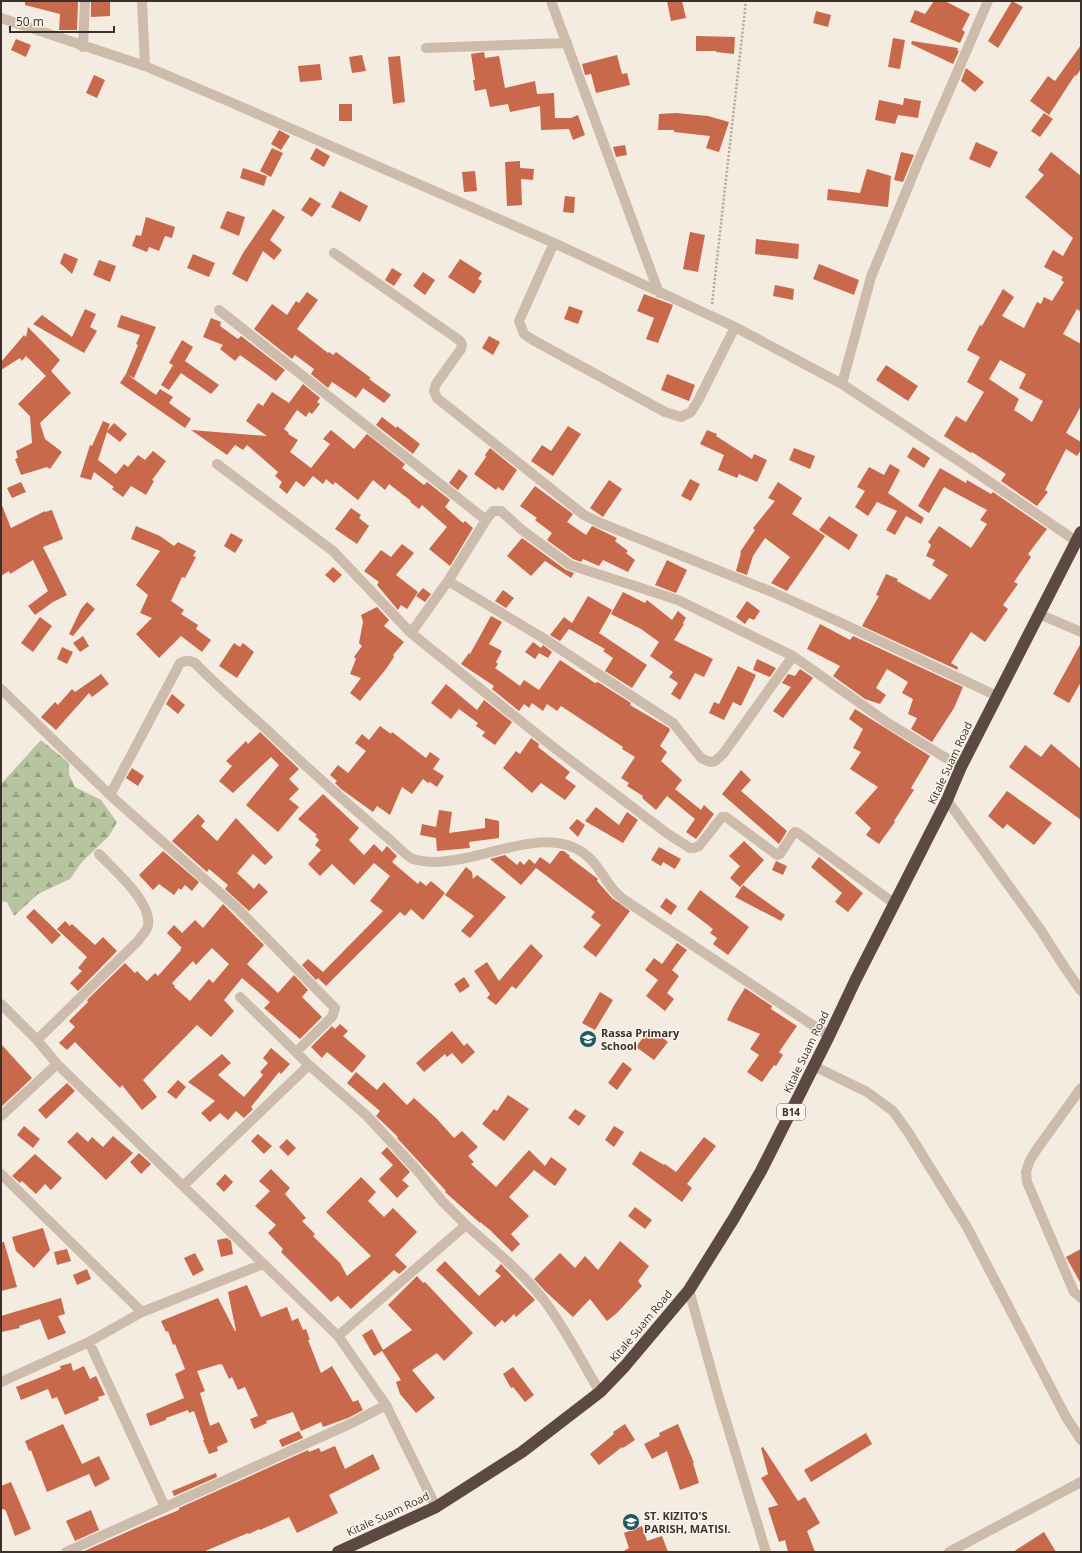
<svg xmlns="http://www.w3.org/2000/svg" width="1082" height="1553" font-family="'Open Sans',sans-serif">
<defs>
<pattern id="forest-firs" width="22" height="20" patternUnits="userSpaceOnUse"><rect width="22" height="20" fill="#b8c4a0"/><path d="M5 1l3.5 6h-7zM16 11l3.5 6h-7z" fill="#97a083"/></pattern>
</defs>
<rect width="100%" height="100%" fill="#f4ebe1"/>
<path fill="url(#forest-firs)" d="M41,740L69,763V774L75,787L101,800L117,822L109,836L82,862L70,879L38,894L14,916L7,902L1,901V784Z"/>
<path fill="#c8694b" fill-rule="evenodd" d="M25,1H78L77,30H59L60,14L25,5Z
M91,1H110V16L91,17Z
M667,1H682L686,18L671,21Z
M934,1H945L970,14L962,30L965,32L960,43L910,22L915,10L925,14Z
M1012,1L1023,7L998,48L988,41Z
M816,11L831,15L828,27L813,23Z
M696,36L735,37L734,54L716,52V51H696Z
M893,38L905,40L900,69L888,67Z
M16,39L31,45L26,57L11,50Z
M912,41L958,48L957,50L959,51L953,64L911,44Z
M1081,45V69L1076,76L1075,75L1049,115L1030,101L1048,76L1055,81Z
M484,52L485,58L499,56L505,88L535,81L537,94L554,93L555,118H571L578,115L585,135L573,140L569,129L541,130L540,106L510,112L508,104L490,107L486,89L475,91L473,80H475L471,54Z
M362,55L366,71L352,73L349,57Z
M617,55L622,74L627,73L630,85L596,93L591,74L585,75L582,64Z
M400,56L405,102L393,104L388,57Z
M320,64L322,80L300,82L298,66Z
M966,68L984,82L975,92L961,81Z
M94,75L105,80L97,98L86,93Z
M904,98L921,101L918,118L898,115L895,124L875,120L879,100L903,105Z
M339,104H352V121H339Z
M676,113L708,116L729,122L719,152L706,148L710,136L674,132V130H658L659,114Z
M1044,113L1053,119L1040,137L1031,131Z
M279,130L290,136L281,150L271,144Z
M976,142L998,152L990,168L969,159Z
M625,145L627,155L616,157L613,147Z
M272,148L283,153L271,177L260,171Z
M316,148L330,156L324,167L310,159Z
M901,152L914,155L903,182L894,180Z
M1051,152L1081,176V312L1077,309L1063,334L1081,344V406L1066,433L1081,442V450L1077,456L1066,449L1045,490L1048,492L1037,506L1001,481L1006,474L972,452L971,453L944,436L956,416L966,422L984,392L967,382L980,357L967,350L980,325L982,326L1003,289L1014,297L1002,316L1024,328L1037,302L1041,304L1044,297L1052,301L1064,282L1061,280L1063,277L1044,267L1053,250L1063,256L1073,238L1025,197L1044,175L1038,170ZM1000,360L1026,374L1019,388L1043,401L1032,422L1014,410L1019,399L989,379Z
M520,161V168L534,169L533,180L521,179L522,205L507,206L505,162Z
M243,168L267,176L264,186L240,178Z
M867,169L891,176L888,207L827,200L828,189L860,193Z
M475,171L477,191L464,192L462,172Z
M340,191L368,206L360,222L331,207Z
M565,196L575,197L574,213L563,212Z
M310,197L321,204L312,217L301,210Z
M273,209L285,217L270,240L282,250L274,260L263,251L247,282L232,274L243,253Z
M227,211L245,217L239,236L220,228Z
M146,217L175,227L172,238L165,236L159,251L149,247L147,252L132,246L136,235L141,236Z
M690,232L705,235L698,272L683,269Z
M756,239L799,244L798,259L755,254Z
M64,253L78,259L72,274L60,263Z
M193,254L215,263L209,277L187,268Z
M460,259L482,273L478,279L482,281L474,294L448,277Z
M99,260L116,266L110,282L93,275Z
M819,264L859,280L854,295L813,279Z
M392,268L402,274L394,286L385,280Z
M423,272L435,280L425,295L413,286Z
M775,285L794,289L793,300L773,296Z
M307,292L318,300L297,329L328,353L329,352L333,355L336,352L371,378L369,379L391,395L384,403L363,388L356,398L332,382L328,388L311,374L314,369L295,355L292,359L254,329L272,304L287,315L296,301L299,303Z
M644,294L673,305L658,343L646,339L654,318L637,311Z
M569,306L583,311L578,324L564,319Z
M85,309L96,314L90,327L97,331L84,353L33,324L42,315L72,337Z
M121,315L156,327L134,378L128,375L156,395L160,389L173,397L169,403L191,419L185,428L120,383L126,374L138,345L136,344L140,335L117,327Z
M211,318L221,322L220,326L238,339L241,336L285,370L276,381L240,355L235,361L220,349L223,345L203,337Z
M28,327L60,360L51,371L71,393L40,423L45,439L62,452L50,469L47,467L21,475L15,459L18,458L16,451L32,443L30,416L18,404L46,376L26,356L22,361L20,358L1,370V362L24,335L26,337Z
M489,336L500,342L493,355L482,348Z
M182,340L193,347L185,361L219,385L211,394L181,373L169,390L161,385L173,365L169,363Z
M886,365L918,386L908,401L876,380Z
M667,374L695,385L689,401L661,390Z
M303,384L320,398L317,402L320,404L312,414L309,412L306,417L297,410L284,429L289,433L288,434L298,440L290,452L311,468L330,444L323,439L331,430L354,449L367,434L405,464L402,468L424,485L427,482L450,500L445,507L463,523L465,521L473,528L450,566L429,549L447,527L422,505L419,509L410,502L411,501L389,484L385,490L373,480L358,500L335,482L333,485L326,479L323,484L313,476L304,487L296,481L287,494L279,487L282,482L275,476L278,472L247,445L243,450L235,445L227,455L191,430L267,436L246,421L258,403L263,406L272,392L289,403Z
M382,417L396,428L397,426L420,444L413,454L376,425Z
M103,421L110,424L107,431L114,423L127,434L120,442L107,432L98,460L116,474L124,464L128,467L138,455L145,460L153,451L166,461L152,480L154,481L146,495L131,486L123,497L112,489L114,487L94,472L91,480L80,477L90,445L92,446Z
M568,426L581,434L553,476L531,461L542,445L551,451Z
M707,430L717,434L716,436L752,459L754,454L767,460L757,482L739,474L737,478L718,470L724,455L700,444Z
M913,447L930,458L924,468L907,457Z
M490,448L517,470L503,491L498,487L496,490L474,474L486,457L485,455Z
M794,448L815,456L810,469L789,460Z
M890,464L900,470L888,493L924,518L921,524L906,516L895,535L886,530L897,511L877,502L868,516L855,507L865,491L857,487L869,467L884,475Z
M940,468L966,483L967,480L991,494L993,492L1047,529L1028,554L1031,557L1014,582L1018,584L1003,605L1008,609L985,642L971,632L951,663L958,667L957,670L962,672L862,626L879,596L876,595L886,574L898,579L897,581L930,600L948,575L932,565L935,560L926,556L931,545L928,542L939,526L971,548L987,524L980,520L987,510L944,487L929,513L918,506Z
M459,469L468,476L458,490L449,483Z
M690,479L700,484L691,501L681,496Z
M609,480L622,489L603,517L590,508Z
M21,482L26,492L12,498L7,488Z
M778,482L802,498L792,514L825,536L787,591L771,583L790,557L765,538L753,556L747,575L736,571L741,553L740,552L755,530L753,528L775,501L768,498Z
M535,486L573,514L567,522L586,535L592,526L617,538L615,541L628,551L626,553L635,560L628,572L603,560L599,566L583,559L581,562L573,559L547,540L552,533L535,520L537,518L520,506Z
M1,503L11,528L45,511V512L52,510L63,539L43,547L67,595L53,602L35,615L28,606L48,591L33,560L10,574L9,571L1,576Z
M351,508L361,515L359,518L369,526L357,544L335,529Z
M829,516L858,535L849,550L819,530Z
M136,526L160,536L174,546L178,542L196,551L193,556L196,557L185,578L182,577L171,601L184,610L181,614L198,625L196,629L211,640L202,652L181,636L159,658L136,634L152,618L140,613L148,595L136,585L160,551L131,539Z
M231,533L243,540L235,553L224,546Z
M522,538L566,570L574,573L571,578L545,561L531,576L507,556Z
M402,544L414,553L396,575L418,592L407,609L401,605L398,610L377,585L379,582L364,571L381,550L391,557Z
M667,560L687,570L676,593L655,585Z
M333,567L342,575L334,583L325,575Z
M423,588L431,594L425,602L416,596Z
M503,590L514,598L506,608L495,601Z
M623,592L645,603L647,600L672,620L678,611L686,618L683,623L684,624L674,640L713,659L704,677L695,673L680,700L671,694L678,683L669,677L673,672L650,656L659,642L641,629L611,614Z
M588,596L612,610L599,633L647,665L632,688L605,671L613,658L603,651L605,649L569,629L560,641L550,635L564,617L572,623Z
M747,601L760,611L754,620L749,618L745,624L736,617Z
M87,602L95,609L73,636L69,634L81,609Z
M377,607L389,620L384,626L404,642L393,655L394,657L386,669L360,701L350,693L361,678L350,674L356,659L354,657L362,646L359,643L363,622L361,615Z
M491,616L502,622L489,644L502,651L496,662L498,664L495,668L520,686L524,680L539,690L560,660L595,683L598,682L631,703L630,705L669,728L670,730L660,746L667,752L661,761L682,780L675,789L701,810L704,805L714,814L696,839L686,832L695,819L667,796L656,810L642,798L643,796L627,786L629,783L621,778L635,757L622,749L623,747L561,706L557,711L547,704L543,711L532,703L529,708L524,704L519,711L492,689L494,686L461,664L469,653L470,654Z
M40,617L52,626L33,652L21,643Z
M820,624L850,640L853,636L963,687L954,708L932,742L911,729L917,718L908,714L913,699L902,693L908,682L887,669L876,688L886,695L880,704L865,699L833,676L840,666L807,649Z
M83,636L89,646L80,652L73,643Z
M533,642L541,648L543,645L552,652L548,658L539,653L535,659L525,652Z
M234,643L240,647L243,643L254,652L237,678L219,666Z
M1081,643V682L1069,703L1053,694Z
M62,647L73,652L67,664L57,659Z
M757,659L776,668L770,677L753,670Z
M738,666L756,675L741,706L733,702L724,720L709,713L714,702L719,704Z
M800,669L813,678L783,718L773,711L791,687L782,683L788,674L795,676Z
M101,674L109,684L92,697L89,693L56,730L41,717L55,702L58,705L72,689L75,692Z
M446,684L477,710L484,700L512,722L495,745L482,736L485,732L476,726L478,723L459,709L451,719L431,703Z
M172,694L185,705L178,714L166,704Z
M855,709L930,756L911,788L914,790L908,799L894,821L895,822L879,844L866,835L871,828L855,813L878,787L850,769L861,752L853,748L863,729L849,719Z
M380,726L391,734L392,732L426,758L430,752L440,759L433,769L444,776L437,787L430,782L428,783L423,779L412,794L402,787L390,815L377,806L373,812L341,789L335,783L337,781L330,775L338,765L348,773L366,751L355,743L362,734L369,740Z
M260,732L299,769L289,779L299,789L289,799L299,807L278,832L246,805L279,765L271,757L233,793L219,781L232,766L226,761L246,741L248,744Z
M531,738L539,744L538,747L570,772L565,778L576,786L565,800L541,783L532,793L503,768L516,751L520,754Z
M1051,744L1081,769V820L1009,767L1025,745L1041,757Z
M132,768L144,776L138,786L126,778Z
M741,770L751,780L741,791L787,831L779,844L722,794Z
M1007,791L1052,823L1034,845L1007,824L1003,829L988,816Z
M323,794L359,828L349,840L364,855L374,844L382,852L387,846L397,856L392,862L418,884L420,881L426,886L431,881L445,893L423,920L411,909L405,916L400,912L326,986L318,978L316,980L302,965L308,959L323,972L383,911L370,901L390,876L374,863L354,885L332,864L320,876L308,864L321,850L315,845L319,840L315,836L317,835L298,819Z
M596,807L619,825L627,812L638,820L623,843L585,821Z
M439,810L452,812L449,833L485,828V818L499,821V838L469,842L470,848L437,851L436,838L420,835L422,824L436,827Z
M198,814L205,821L201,826L217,841L236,818L273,857L265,865L253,854L237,873L254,889L259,883L268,892L249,911L225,889L228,885L209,869L207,872L172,841Z
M577,819L585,825L578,837L569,828Z
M744,841L764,860L740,887L730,878L740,866L729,856Z
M659,847L681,859L675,869L663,862L661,866L651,860Z
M163,851L199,882L192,891L185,885L181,890L179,888L174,895L159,884L153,890L139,875Z
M560,851H564L570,856L569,857L598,879L597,881L612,898L630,911L596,957L583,947L601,925L591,917L595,912L536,868L521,885L490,859L505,855L517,865L520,861L524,865L529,859L535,864L540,857L550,864Z
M819,857L863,893L848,912L835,902L842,893L811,867Z
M776,861L787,866L783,875L772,870Z
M466,867L472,872L473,879L477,875L506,897L470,938L461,931L474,916L445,895Z
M743,885L785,915L781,921L735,897Z
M700,890L749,927L728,955L713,944L717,938L710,933L713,929L687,909Z
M666,898L677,906L671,915L660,907Z
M223,904L264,945L247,964L278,993L294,975L308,990L302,997L322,1017L300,1039L264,1008L270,1002L242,978L224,1000L234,1011L211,1037L197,1025L143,1080L157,1097L142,1110L122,1085L120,1088L75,1042L67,1050L59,1043L75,1027L69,1021L88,1002L87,1000L125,963L135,973L137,971L147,981L155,973L158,976L181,950L180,949L182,948L167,933L174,925L182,933L195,920L203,928ZM212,948L229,964L213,983L209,979L190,1001L174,987L175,986L172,983L193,961L196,965Z
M34,909L61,935L52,944L26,917Z
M65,921L70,926L72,924L95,945L103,937L117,951L78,991L70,983L82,971L78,968L87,957L57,929Z
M677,943L687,950L672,970L679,976L667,993L674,999L665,1011L646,996L658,980L645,970L654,958L662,964Z
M531,944L543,956L516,989L512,986L496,1005L487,998L490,994L474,971L487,962L499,981Z
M464,977L470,986L460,993L454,984Z
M745,988L772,1006L771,1009L797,1026L779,1052L783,1055L776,1066L774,1065L762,1082L747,1072L759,1055L750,1049L760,1034L727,1020L733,1007Z
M600,992L613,1000L595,1030L582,1023Z
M340,1024L348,1031L343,1036L366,1056L352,1073L327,1052L322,1058L311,1047L332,1026L335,1029Z
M650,1028L668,1042L654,1060L636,1047Z
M452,1031L464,1046L467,1043L475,1052L462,1064L452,1053L447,1057L445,1054L424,1072L416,1063Z
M1,1044L32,1078L1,1107Z
M271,1048L290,1064L281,1074L279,1072L251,1107L253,1109L244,1118L236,1111L228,1120L220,1113L210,1122L201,1113L215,1101L188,1082L222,1054L231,1063L218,1075L244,1097L263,1075L260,1072L268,1063L263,1058Z
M623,1062L632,1069L617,1090L608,1083Z
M356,1072L377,1090L384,1082L407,1105L414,1098L437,1119L454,1138L462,1131L478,1147L468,1156L474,1162L471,1164L496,1187L529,1150L545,1166L551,1157L567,1169L555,1186L534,1170L509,1197L529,1216L511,1234L520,1244L512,1252L490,1230L480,1222V1223L445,1192L446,1191L397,1138L398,1137L376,1116L380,1111L347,1083Z
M178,1080L186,1087L176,1099L167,1092Z
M67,1083L75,1091L46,1119L38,1110Z
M508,1095L529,1109L504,1141L482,1124L494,1109L497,1111Z
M575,1109L586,1116L579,1126L568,1118Z
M24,1126L40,1139L33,1148L17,1135Z
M614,1126L624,1132L614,1147L605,1140Z
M77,1132L88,1142L92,1137L103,1147L113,1136L133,1153L106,1180L67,1142Z
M258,1134L272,1146L264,1154L251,1141Z
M704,1137L716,1146L687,1184L692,1188L682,1202L632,1164L640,1151L664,1165L665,1164L676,1172Z
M287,1139L296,1148L288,1156L279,1147Z
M387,1147L410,1172L402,1180L409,1186L397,1198L379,1179L393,1165L381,1153Z
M139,1153L151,1164L141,1174L130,1162Z
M35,1154L62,1178L51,1190L45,1184L36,1194L22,1181L20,1183L12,1176Z
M271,1169L290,1188L285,1194L306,1218L302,1221L315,1234L313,1236L340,1263L347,1276L371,1256L326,1212L361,1177L376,1192L368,1201L384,1217L393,1208L417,1232L395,1255L407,1267L399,1274L394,1270L351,1309L338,1296L331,1302L281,1252L283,1249L268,1233L276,1225L255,1206L270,1191L259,1181Z
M225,1174L233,1182L224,1192L216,1184Z
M635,1207L652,1220L645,1229L628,1216Z
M43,1228L50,1250L34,1268L16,1251L12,1237Z
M227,1238L231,1241L233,1254L221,1257L217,1240Z
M620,1241L649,1266L638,1281L642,1286L617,1313L607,1321L590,1299L573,1317L545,1291L534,1279L560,1253L575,1268L585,1256L598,1270Z
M1,1242H4L17,1287L1,1291Z
M67,1249L71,1261L57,1265L54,1252Z
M1081,1249V1284L1066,1257Z
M195,1253L204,1270L193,1276L184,1258Z
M445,1261L479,1296L501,1276L495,1271L501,1264L535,1300L516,1317L514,1314L505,1323L502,1320L495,1327L436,1270Z
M87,1269L91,1279L77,1285L73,1275Z
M417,1276L423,1283L425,1282L473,1333L444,1361L437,1353L412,1370L435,1398L416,1413L400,1394L396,1382L401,1380L382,1351L374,1356L362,1335L372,1329L383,1350L412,1330L388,1305Z
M247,1285L261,1317L287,1307L292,1321L298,1318L303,1330L306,1329L310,1340H308L321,1373L332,1366L353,1402L358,1400L363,1410L348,1418L323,1427L321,1422L301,1431L293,1412L266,1421L267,1423L254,1429L250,1419L258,1416L245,1387L238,1390L232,1377L229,1379L222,1364L221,1365L220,1364L197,1371L205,1391L200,1393L210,1426L219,1422L228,1442L217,1447L218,1451L209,1454L203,1440H204L194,1411L189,1413L188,1410L166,1418V1420L150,1426L146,1414L184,1398L175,1374L185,1369L175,1344L173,1345L168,1331L166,1332L161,1321L218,1298L235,1331H236L228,1292Z
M61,1298L65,1314L58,1316L66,1333L48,1340L40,1319L19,1326L20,1328L1,1332V1316Z
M71,1363L73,1371L84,1366L90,1379L96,1376L105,1395L98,1397L99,1400L65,1415L57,1397L52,1399L48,1389L21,1400L16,1387L61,1369L60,1366Z
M513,1367L534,1395L525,1402L513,1387L511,1388L503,1374Z
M63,1424L82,1464L99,1456L110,1479L95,1487L89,1474L47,1492L31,1450L29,1451L25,1441Z
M625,1424L635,1440L623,1448L622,1447L599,1465L590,1454L614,1434L613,1432Z
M678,1424L694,1463H693L699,1483L680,1490L667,1451L652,1459L644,1444L660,1436L659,1433Z
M299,1431L303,1438L282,1447L279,1440Z
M866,1433L872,1444L811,1482L804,1470Z
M335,1446L345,1469L373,1454L380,1469L329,1495L338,1513L297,1533L289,1517L260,1530L259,1529L249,1534L248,1533L203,1552H82L145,1524L179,1510V1508L308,1450L309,1452L319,1448L321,1452Z
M763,1447L798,1501L805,1497L820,1523L807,1531L815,1552H788L785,1540L779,1542L768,1508L778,1505L761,1478L768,1474L761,1448Z
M216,1473L217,1477L174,1496L172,1491Z
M11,1482L31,1529L15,1536L6,1511L4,1509L1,1510V1486Z
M91,1510L99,1530L75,1541L66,1521Z
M642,1526L647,1541L662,1536L668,1552H622L629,1548L624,1533Z
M1044,1532L1056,1552H1013Z"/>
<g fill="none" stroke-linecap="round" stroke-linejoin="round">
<path stroke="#b9a596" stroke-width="2.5" stroke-dasharray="2 2" stroke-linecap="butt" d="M712,304L746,1"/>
<path stroke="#cdbbac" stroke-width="10" d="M142,1L145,66
M551,1L659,293
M1,18L145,66L230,102L554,243L735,327L842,384L965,465L1076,541
M83,47L85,1
M426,48L567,43
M554,243L519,321L524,334L533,340L665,412L681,417L691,412L699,399L735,327
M334,253L459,340L462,344L461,349L436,384L434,391L437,398L584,515L598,522L772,592L837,621L997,696
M219,310L486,520L493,511H501L522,530L570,565L678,600L793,656L888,723L961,767
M842,384L871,277L917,165L988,1
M217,464L333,551L411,633L553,747L668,834L690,848H694L699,846L722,817H726L777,855L780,854L793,834L795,832L798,833L895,904
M448,581L543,638L673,723L701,758L710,762L715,761L723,754L793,656
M1039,614L1081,632
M411,633L448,581L486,520
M1,689L110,795L237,908L331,1004L335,1008L332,1017L296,1052
M110,795L180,663C186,660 189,660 195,663C217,686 242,707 266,729C304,765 343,800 383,834C389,838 408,858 413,859C465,875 541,818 586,855C598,864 603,877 612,888C615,892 619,896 623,899L829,1036
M947,800L1040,929L1065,968L1081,991
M99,854C114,870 152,902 148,925C148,930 141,936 138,941L37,1040L57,1064L338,1336L386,1405L436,1507
M240,997L309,1065L367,1116L417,1170L442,1201L466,1225
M1,1004L37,1040
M814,1066L867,1092L893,1111L908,1132L967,1227L1066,1417L1081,1440
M1081,1088L1037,1149L1030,1160L1026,1172L1027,1182L1074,1292L1081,1298
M1,1116L57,1064
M1,1174L142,1312
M184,1185L309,1065
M689,1290L719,1398L766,1552
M338,1336L466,1225C492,1248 521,1271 543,1299C564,1326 582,1362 600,1392
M89,1342L165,1507
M1,1382L89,1342L142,1312L263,1264
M66,1552L352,1423L386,1405
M949,1552L1081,1482"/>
<path stroke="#5c4a42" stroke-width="12" d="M338,1552L436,1507L522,1452L600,1392L625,1366L689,1290L734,1218L761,1171L829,1036L855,981L947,800L961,767L1081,532"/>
</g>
<defs>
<g id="school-disc" transform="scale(0.9)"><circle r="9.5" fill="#1f5a5e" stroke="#fbf5ee"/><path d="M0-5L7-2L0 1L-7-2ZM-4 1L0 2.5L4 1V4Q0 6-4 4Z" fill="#fff"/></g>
</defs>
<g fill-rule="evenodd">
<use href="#school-disc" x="588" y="1039"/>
<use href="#school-disc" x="631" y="1522"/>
</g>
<g text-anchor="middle" stroke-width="3" stroke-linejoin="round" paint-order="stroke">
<rect fill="#fbf5ee" stroke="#756b66" stroke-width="1" x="777" y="1104" width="28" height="16" rx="3"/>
<g font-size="10" font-weight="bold" fill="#3b302b">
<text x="791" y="1116">B14</text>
</g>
<g font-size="11" fill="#3b302b" stroke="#fbf5ee">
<text transform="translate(950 763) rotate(-65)" y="4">Kitale Suam Road</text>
<text transform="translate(806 1052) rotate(-64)" y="4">Kitale Suam Road</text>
<text transform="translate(641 1326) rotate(-50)" y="4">Kitale Suam Road</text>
<text transform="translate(388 1514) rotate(-25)" y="4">Kitale Suam Road</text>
</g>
<g font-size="11" font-weight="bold" fill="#3b302b" stroke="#fbf5ee" text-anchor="start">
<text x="601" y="1037">Rassa Primary<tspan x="601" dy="13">School</tspan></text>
<text x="644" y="1520">ST. KIZITO'S<tspan x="644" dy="13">PARISH, MATISI.</tspan></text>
</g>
</g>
<rect width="1082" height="1553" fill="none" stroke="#3b302b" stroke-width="4"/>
<path d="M10 26v6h104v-6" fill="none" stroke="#3b302b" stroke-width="2"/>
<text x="16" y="26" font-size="12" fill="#3b302b" stroke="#fbf5ee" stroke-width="3" paint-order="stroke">50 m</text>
</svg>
